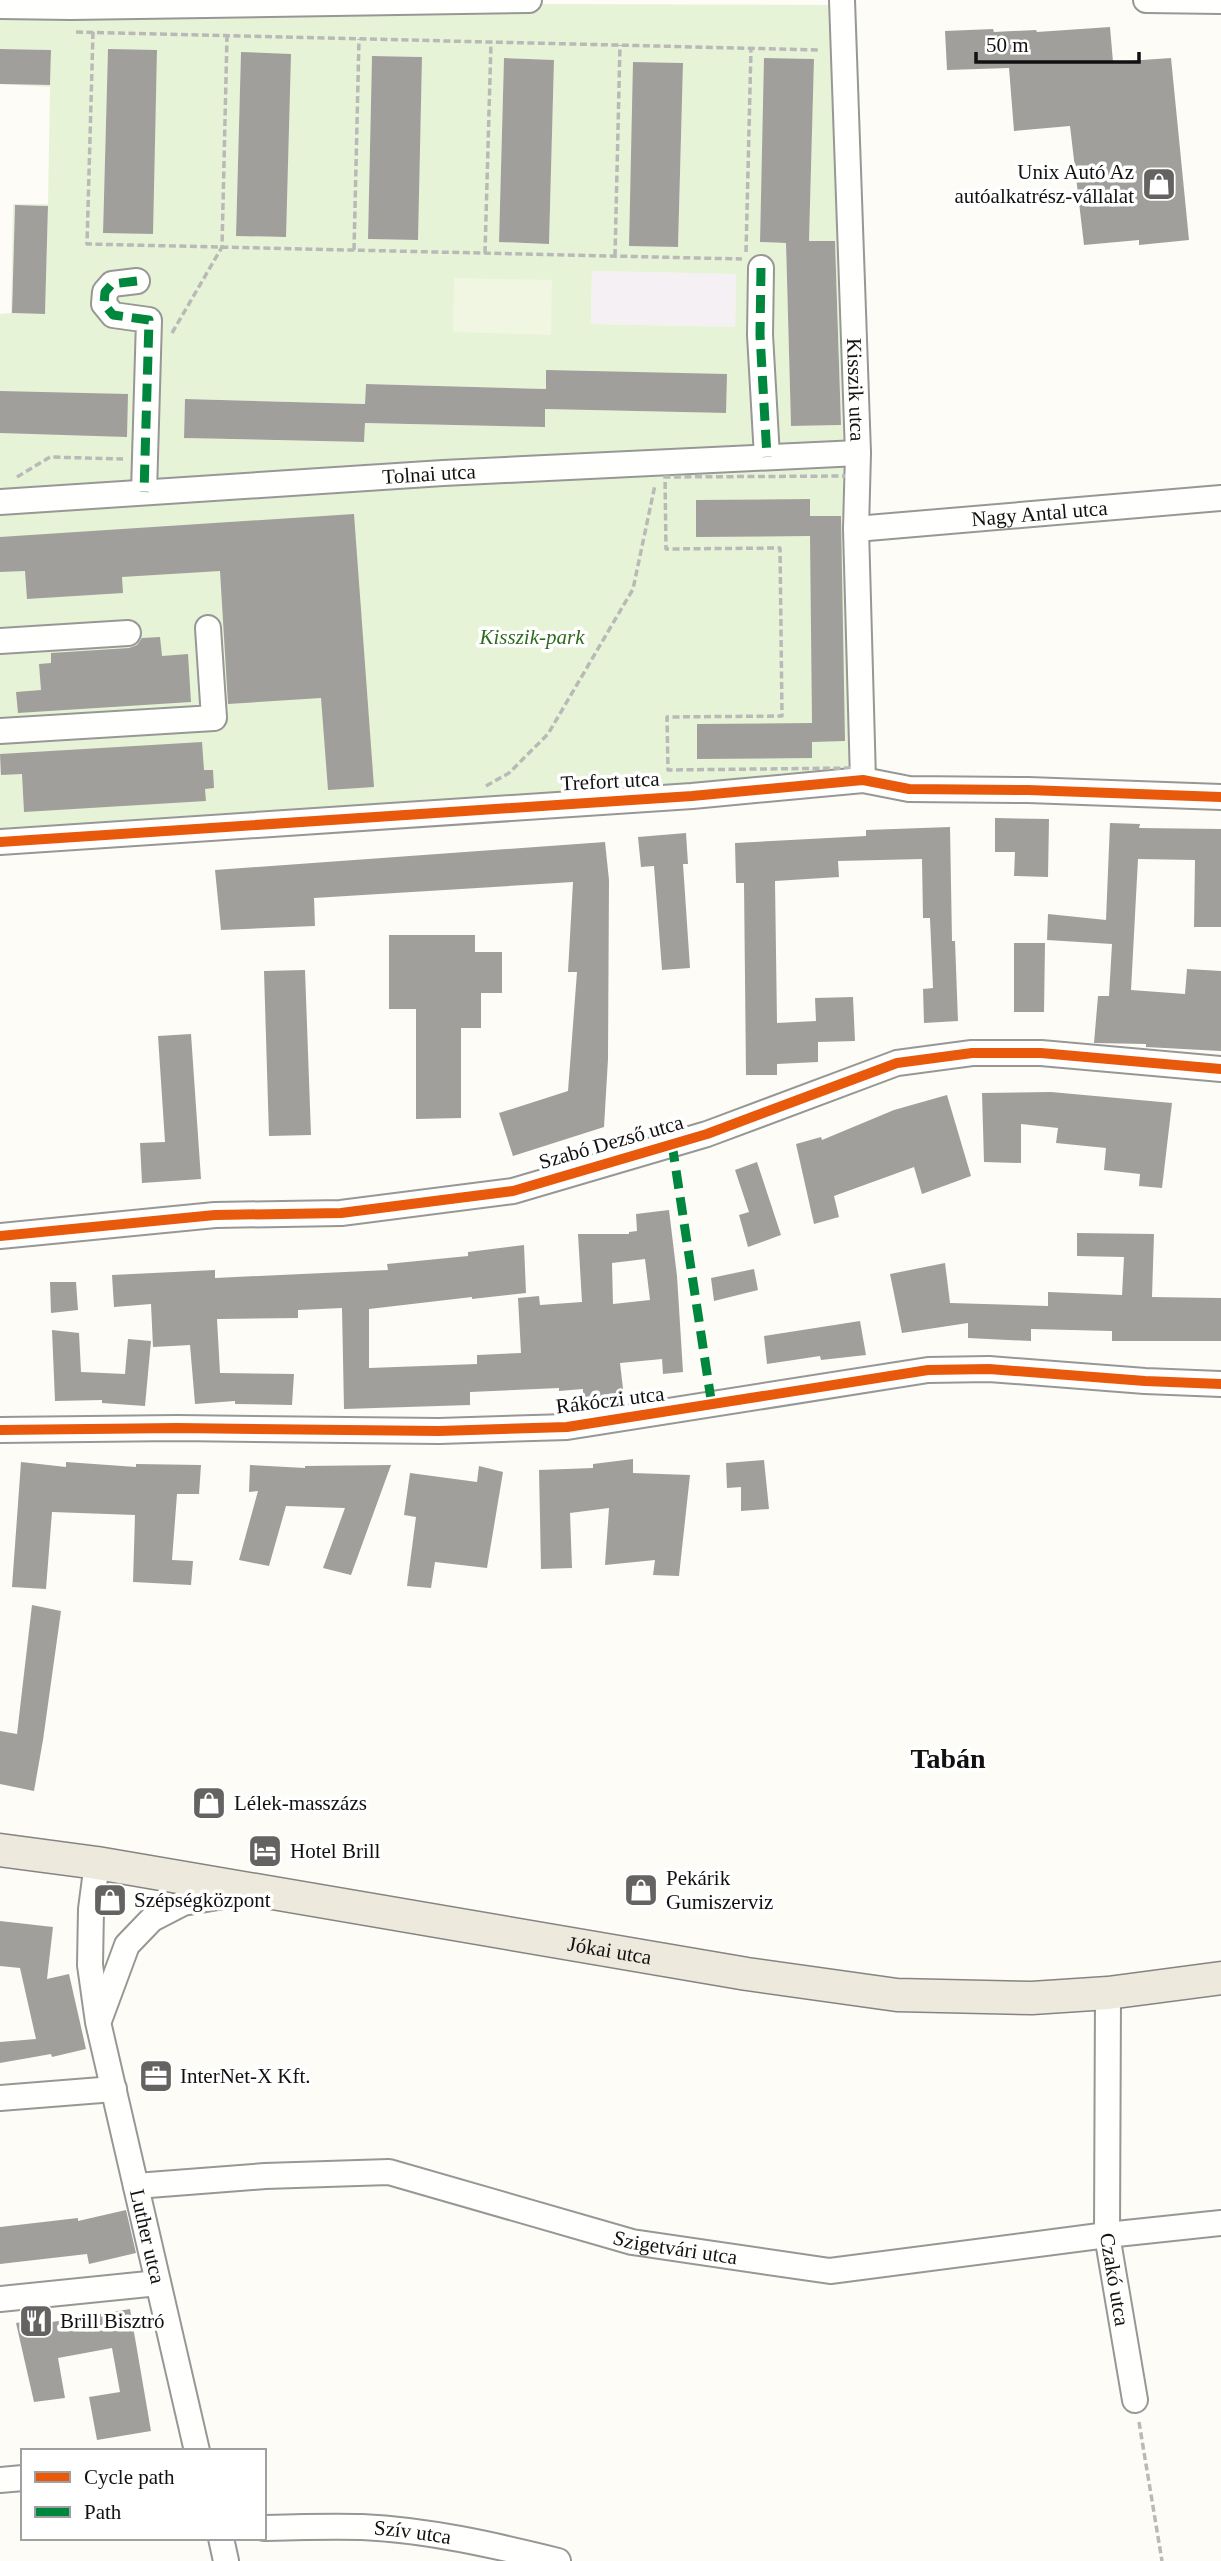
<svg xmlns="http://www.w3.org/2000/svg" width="1221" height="2561" font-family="'Times New Roman',serif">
<rect width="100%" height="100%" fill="#fdfcf7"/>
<path fill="#f5f0f3" d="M592,271L736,274L735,327L591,324Z"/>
<path fill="#e7f3d7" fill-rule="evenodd" d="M553,4L836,5L850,446L0,492V314L11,313L13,204H48L50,87L0,84L50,85L51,50L0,49V9ZM108,50L157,51L152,234L103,232ZM241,53L290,54L285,237L236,236ZM372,56L422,57L417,240L368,239ZM504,58L554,60L549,244L499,242ZM765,58L814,59L809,241H835L841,425L791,426L786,243L760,242ZM634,62L683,63L678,247L629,245ZM15,205L48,206L45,314L12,313ZM592,271L736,274L735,327L591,324ZM546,371L726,413L545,409L544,427L365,423L364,442L184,438L185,399L365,404L366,384L546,389Z
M855,457L860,775L0,836V505Z"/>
<path fill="#f0f6e1" d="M454,278L552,280L551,335L453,332Z"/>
<path fill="#a19f9c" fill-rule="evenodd" d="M1110,27L1113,62L1171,58L1189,240L1139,245V240L1084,245L1070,126L1014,131L1009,68L947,70L945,31L993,29L994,32L1036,30L1037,32Z
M0,49L51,50L50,85L0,84Z
M108,49L157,50L153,234L103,233Z
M241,52L291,54L286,237L236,236Z
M372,56L422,57L418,240L368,239Z
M504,58L554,60L549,244L499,242Z
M764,58L814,59L809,241H835L841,425L791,426L786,243L760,242Z
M633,62L683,63L678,247L629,246Z
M15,205L48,206L45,314L12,313Z
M546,370L727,374L726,413L545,409V427L365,423L364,442L184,438L185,399L365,404L366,384L546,389Z
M0,391L128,394L127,437L0,433Z
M810,499V516H841L845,741L812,742V758L697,759V724L812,723L810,536L696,537V500Z
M354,514L374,787L328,790L321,698L228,704L220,571L122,577L123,593L27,599L25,571L0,572V537Z
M160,637L162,656L188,654L191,702L18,713L16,692L41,690L39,664L51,663V653L129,648L137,645L142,638Z
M202,742L204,770H213L214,788L205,789L206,801L24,812L22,774L1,775L0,754Z
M995,818L1049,819L1048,877L1014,876L1015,852H995Z
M1110,823L1140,824L1139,828L1221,829V927H1194L1195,860L1138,859L1131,990L1185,994L1187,969L1221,971V1051L1146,1047V1044L1094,1043L1098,996H1109L1112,944L1047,940L1048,914L1106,920Z
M950,827L952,941H955L958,1021L924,1023L923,989L933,988L930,918H923L922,859L838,861L839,877L775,881L777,1023L816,1021L815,998L853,997L855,1041L818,1042V1062L777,1064V1075H746L744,883H736L735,843L866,836V830Z
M686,833L688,864H683L690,968L662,970L654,866L641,867L638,837Z
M605,842L609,880L608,1059L604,1127L513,1156L499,1113L568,1091L577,972H568L573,882L314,898L315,926L221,930L215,870Z
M389,935H475V952H502V993H481V1028H461V1118L416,1119V1009H389Z
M1014,943H1045L1044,1012H1014Z
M305,970L311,1135L269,1136L264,971Z
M191,1034L201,1179L142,1183L140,1143L165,1142L158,1036Z
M1051,1092L1172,1103L1162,1188L1139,1186L1140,1174L1104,1170L1106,1148L1056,1143L1058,1128L1021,1124V1163L984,1162L982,1093Z
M947,1095L971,1176L922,1194L914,1167L834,1196L839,1217L814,1224L796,1144L821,1137L822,1140L894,1110Z
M757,1162L781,1235L748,1247L739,1215L749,1212L735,1170Z
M669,1210L677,1276L683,1372L663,1374L662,1359L620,1363L624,1397L583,1402V1389L559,1391V1388L470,1392V1405L344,1409L342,1308L298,1310V1318L217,1319L220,1373L294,1374L292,1405L235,1404V1401L195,1404L190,1345L153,1347L151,1304L114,1307L112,1275L215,1270V1278L388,1270L387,1264L468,1256V1252L524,1245L526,1293L472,1299V1297L369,1309V1368L477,1364V1355L521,1353L518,1298L539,1296L540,1305L582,1302L578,1234H629V1232L637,1231L636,1214ZM645,1259L650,1300L613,1304L612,1263Z
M1077,1233L1154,1234L1152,1297L1221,1298V1341H1112V1331L1031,1329V1341L968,1338V1323L902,1333L890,1274L945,1263L950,1303L1048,1306V1292L1122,1295L1124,1257L1077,1256Z
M754,1269L758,1290L714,1301L711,1278Z
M50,1282H76L78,1310L51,1313Z
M860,1321L866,1355L821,1360L820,1356L767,1364L764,1336Z
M52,1330L79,1333L81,1372L125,1374L128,1339L151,1341L145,1406L102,1403V1400L55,1401Z
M633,1459V1473L690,1475L679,1576L653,1575L655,1560L605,1565L609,1508L570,1513L572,1568L541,1569L539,1470L593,1468V1464Z
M764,1460L769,1509L741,1511V1487L727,1488L726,1463Z
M21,1462L66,1467V1462L136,1467V1464L201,1465L199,1494H177L172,1560L193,1561L191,1585L133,1582L135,1515L52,1512L46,1589L12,1587Z
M250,1465L305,1468V1466L391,1465L351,1575L323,1568L345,1508L286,1506L269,1566L239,1560L258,1491L249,1492Z
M479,1466L503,1472L487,1568L435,1562L431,1588L407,1586L416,1517L404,1515L410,1473L477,1482Z
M32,1605L61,1611L43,1740L34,1791L0,1784V1731L17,1734Z
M0,1921L53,1927L47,1979L69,1974L86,2049L52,2057L51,2054L0,2063V2042L36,2039L20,1968L0,1966Z
M126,2210L136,2253L89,2264L87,2254L0,2264V2227L78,2218V2221Z
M130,2309L151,2431L97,2440L89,2397L120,2392L112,2348L58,2358L65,2398L34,2402L16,2323L51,2317L52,2322Z"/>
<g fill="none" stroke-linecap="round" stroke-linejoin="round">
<g stroke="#979795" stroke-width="28">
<g id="minor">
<path id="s1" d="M842,0L858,453L856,529L863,780"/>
<path d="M1146,0L1221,1"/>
<path d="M0,6L71,7L529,0"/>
<path d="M761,268L760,335L767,457"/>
<path d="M137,281L112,284L105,292L104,304L113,315L149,320L144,492"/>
<path id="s2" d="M0,502L443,473L858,453"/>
<path id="s3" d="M856,529L1221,498"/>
<path d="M0,641L128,633"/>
<path d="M0,731L214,718L208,628"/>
<path d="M0,842L692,796L863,780L909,789L1028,790L1221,797"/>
<path d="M0,1236L215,1215L341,1213L513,1191L707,1134L897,1063L972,1053H1041L1221,1069"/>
<path d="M0,1430L177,1428L439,1431L567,1427L928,1370L989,1369L1145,1381L1221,1384"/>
<path id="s4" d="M97,1863L91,1909L90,1965L98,2022L197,2451"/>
<path id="s5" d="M1108,1993L1107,2235L1135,2400"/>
<path d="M100,2018L127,1945L152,1919L183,1903L241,1893"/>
<path d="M0,2098L114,2089"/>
<path id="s6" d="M136,2186L265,2176L389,2172L632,2242L830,2271L1107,2235L1221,2223"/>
<path d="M0,2299L158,2283"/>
<path d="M0,2480L23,2478"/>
<path id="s7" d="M264,2528C297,2527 329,2526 362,2527C428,2530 494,2545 558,2561"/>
<path d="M221,2538L226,2561"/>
</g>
</g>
<g stroke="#858482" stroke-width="35">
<g id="major">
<path id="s8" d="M0,1850L97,1863L747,1974L897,1995L1032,1998L1108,1993L1221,1978"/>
</g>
</g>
<path stroke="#b9b9b8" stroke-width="3.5" stroke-dasharray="7 3.5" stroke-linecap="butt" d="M76,32L821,50
M93,32L87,244L742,259
M354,250L359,39
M746,252L751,48
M485,253L491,42
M615,256L620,45
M172,333L222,247L227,36
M851,476L853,768L668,770L667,717L782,716L780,548L666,549L665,477Z
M17,477L50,457L123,459
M486,786L509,773L548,734L633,589L655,485
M1139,2422L1162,2561"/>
<use href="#minor" stroke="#fffffe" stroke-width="24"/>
<use href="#major" stroke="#ede9dc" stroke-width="32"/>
<path stroke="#00873e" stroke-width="9" stroke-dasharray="18 9" stroke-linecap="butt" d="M761,268L760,335L767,457
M137,281L112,284L105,292L104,304L113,315L149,320L144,492
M672,1144L712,1406"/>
<g stroke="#fff" stroke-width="15">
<path id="cycleway" d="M0,842L692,796L863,780L909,789L1028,790L1221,797
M0,1236L215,1215L341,1213L513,1191L707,1134L897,1063L972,1053H1041L1221,1069
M0,1430L177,1428L439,1431L567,1427L928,1370L989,1369L1145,1381L1221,1384"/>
</g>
<use href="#cycleway" stroke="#e8590c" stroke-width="10"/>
</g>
<defs>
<g id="shop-square" transform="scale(1.75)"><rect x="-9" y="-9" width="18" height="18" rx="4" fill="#646362" stroke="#fff"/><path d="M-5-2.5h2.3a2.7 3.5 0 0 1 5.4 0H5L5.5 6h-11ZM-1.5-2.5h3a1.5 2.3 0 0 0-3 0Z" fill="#fff"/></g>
<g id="hotel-square" transform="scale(1.75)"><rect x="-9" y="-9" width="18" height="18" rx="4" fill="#646362" stroke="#fff"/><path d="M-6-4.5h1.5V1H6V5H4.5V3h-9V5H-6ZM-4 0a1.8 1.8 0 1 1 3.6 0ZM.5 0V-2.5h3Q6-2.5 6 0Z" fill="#fff"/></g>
<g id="office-square" transform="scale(1.75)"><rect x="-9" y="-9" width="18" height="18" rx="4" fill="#646362" stroke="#fff"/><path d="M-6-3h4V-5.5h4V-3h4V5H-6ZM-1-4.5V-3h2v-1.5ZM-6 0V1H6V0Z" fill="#fff"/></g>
<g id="restaurant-square" transform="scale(1.75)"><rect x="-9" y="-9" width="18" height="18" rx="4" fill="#646362" stroke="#fff"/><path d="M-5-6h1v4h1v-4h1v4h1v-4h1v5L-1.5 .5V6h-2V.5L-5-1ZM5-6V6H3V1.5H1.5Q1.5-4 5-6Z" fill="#fff"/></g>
</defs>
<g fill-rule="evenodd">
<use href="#shop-square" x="1159" y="184"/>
<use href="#shop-square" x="209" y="1803"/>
<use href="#hotel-square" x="265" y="1851"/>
<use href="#shop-square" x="641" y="1890"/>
<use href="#shop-square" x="110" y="1900"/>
<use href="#office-square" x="156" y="2076"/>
<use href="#restaurant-square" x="36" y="2321"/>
</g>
<g text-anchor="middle" stroke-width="7" stroke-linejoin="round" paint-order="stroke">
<g font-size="21" fill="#111" stroke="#fff" text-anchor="start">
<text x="1134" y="179" text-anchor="end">Unix Autó Az<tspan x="1134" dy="24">autóalkatrész-vállalat</tspan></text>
<text x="234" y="1810">Lélek-masszázs</text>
<text x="290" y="1858">Hotel Brill</text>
<text x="666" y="1885">Pekárik<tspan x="666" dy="24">Gumiszerviz</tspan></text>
<text x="134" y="1907">Szépségközpont</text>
<text x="180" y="2083">InterNet-X Kft.</text>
<text x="60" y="2328">Brill Bisztró</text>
</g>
<g font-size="21" fill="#111" stroke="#fff">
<text dy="7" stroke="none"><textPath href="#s1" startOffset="390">Kisszik utca</textPath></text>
<text dy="7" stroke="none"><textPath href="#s2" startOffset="430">Tolnai utca</textPath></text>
<text dy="7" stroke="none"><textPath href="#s3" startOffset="184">Nagy Antal utca</textPath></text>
<text transform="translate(610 781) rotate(-3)" y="7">Trefort utca</text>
<text transform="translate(611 1142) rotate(-16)" y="7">Szabó Dezső utca</text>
<text transform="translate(610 1400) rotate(-7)" y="7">Rákóczi utca</text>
<text dy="7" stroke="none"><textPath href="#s8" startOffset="618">Jókai utca</textPath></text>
<text dy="7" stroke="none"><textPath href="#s4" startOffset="380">Luther utca</textPath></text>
<text dy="7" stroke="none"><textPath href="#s6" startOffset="550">Szigetvári utca</textPath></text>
<text dy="7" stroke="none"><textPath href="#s5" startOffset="287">Czakó utca</textPath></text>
<text dy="7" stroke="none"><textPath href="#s7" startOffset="149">Szív utca</textPath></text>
</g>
<g font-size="21" font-style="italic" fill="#2f6b1f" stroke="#fff">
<text x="532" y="644">Kisszik-park</text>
</g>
<g font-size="28" font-weight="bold" fill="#111" stroke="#fff">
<text x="948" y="1768">Tabán</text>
</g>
</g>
<rect x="21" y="2449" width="245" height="91" fill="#ffffff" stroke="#a0a0a0" stroke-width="2"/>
<rect x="35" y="2472" width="35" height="10" fill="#e8590c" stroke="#a0a0a0" stroke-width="2"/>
<text x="84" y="2484" font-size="21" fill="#111111">Cycle path</text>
<rect x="35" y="2507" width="35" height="10" fill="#00873e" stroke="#a0a0a0" stroke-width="2"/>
<text x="84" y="2519" font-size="21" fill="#111111">Path</text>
<path d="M976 52v10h163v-10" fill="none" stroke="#111111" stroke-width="3.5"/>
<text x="986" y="52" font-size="21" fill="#111111" stroke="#ffffff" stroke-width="5" paint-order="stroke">50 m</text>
</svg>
